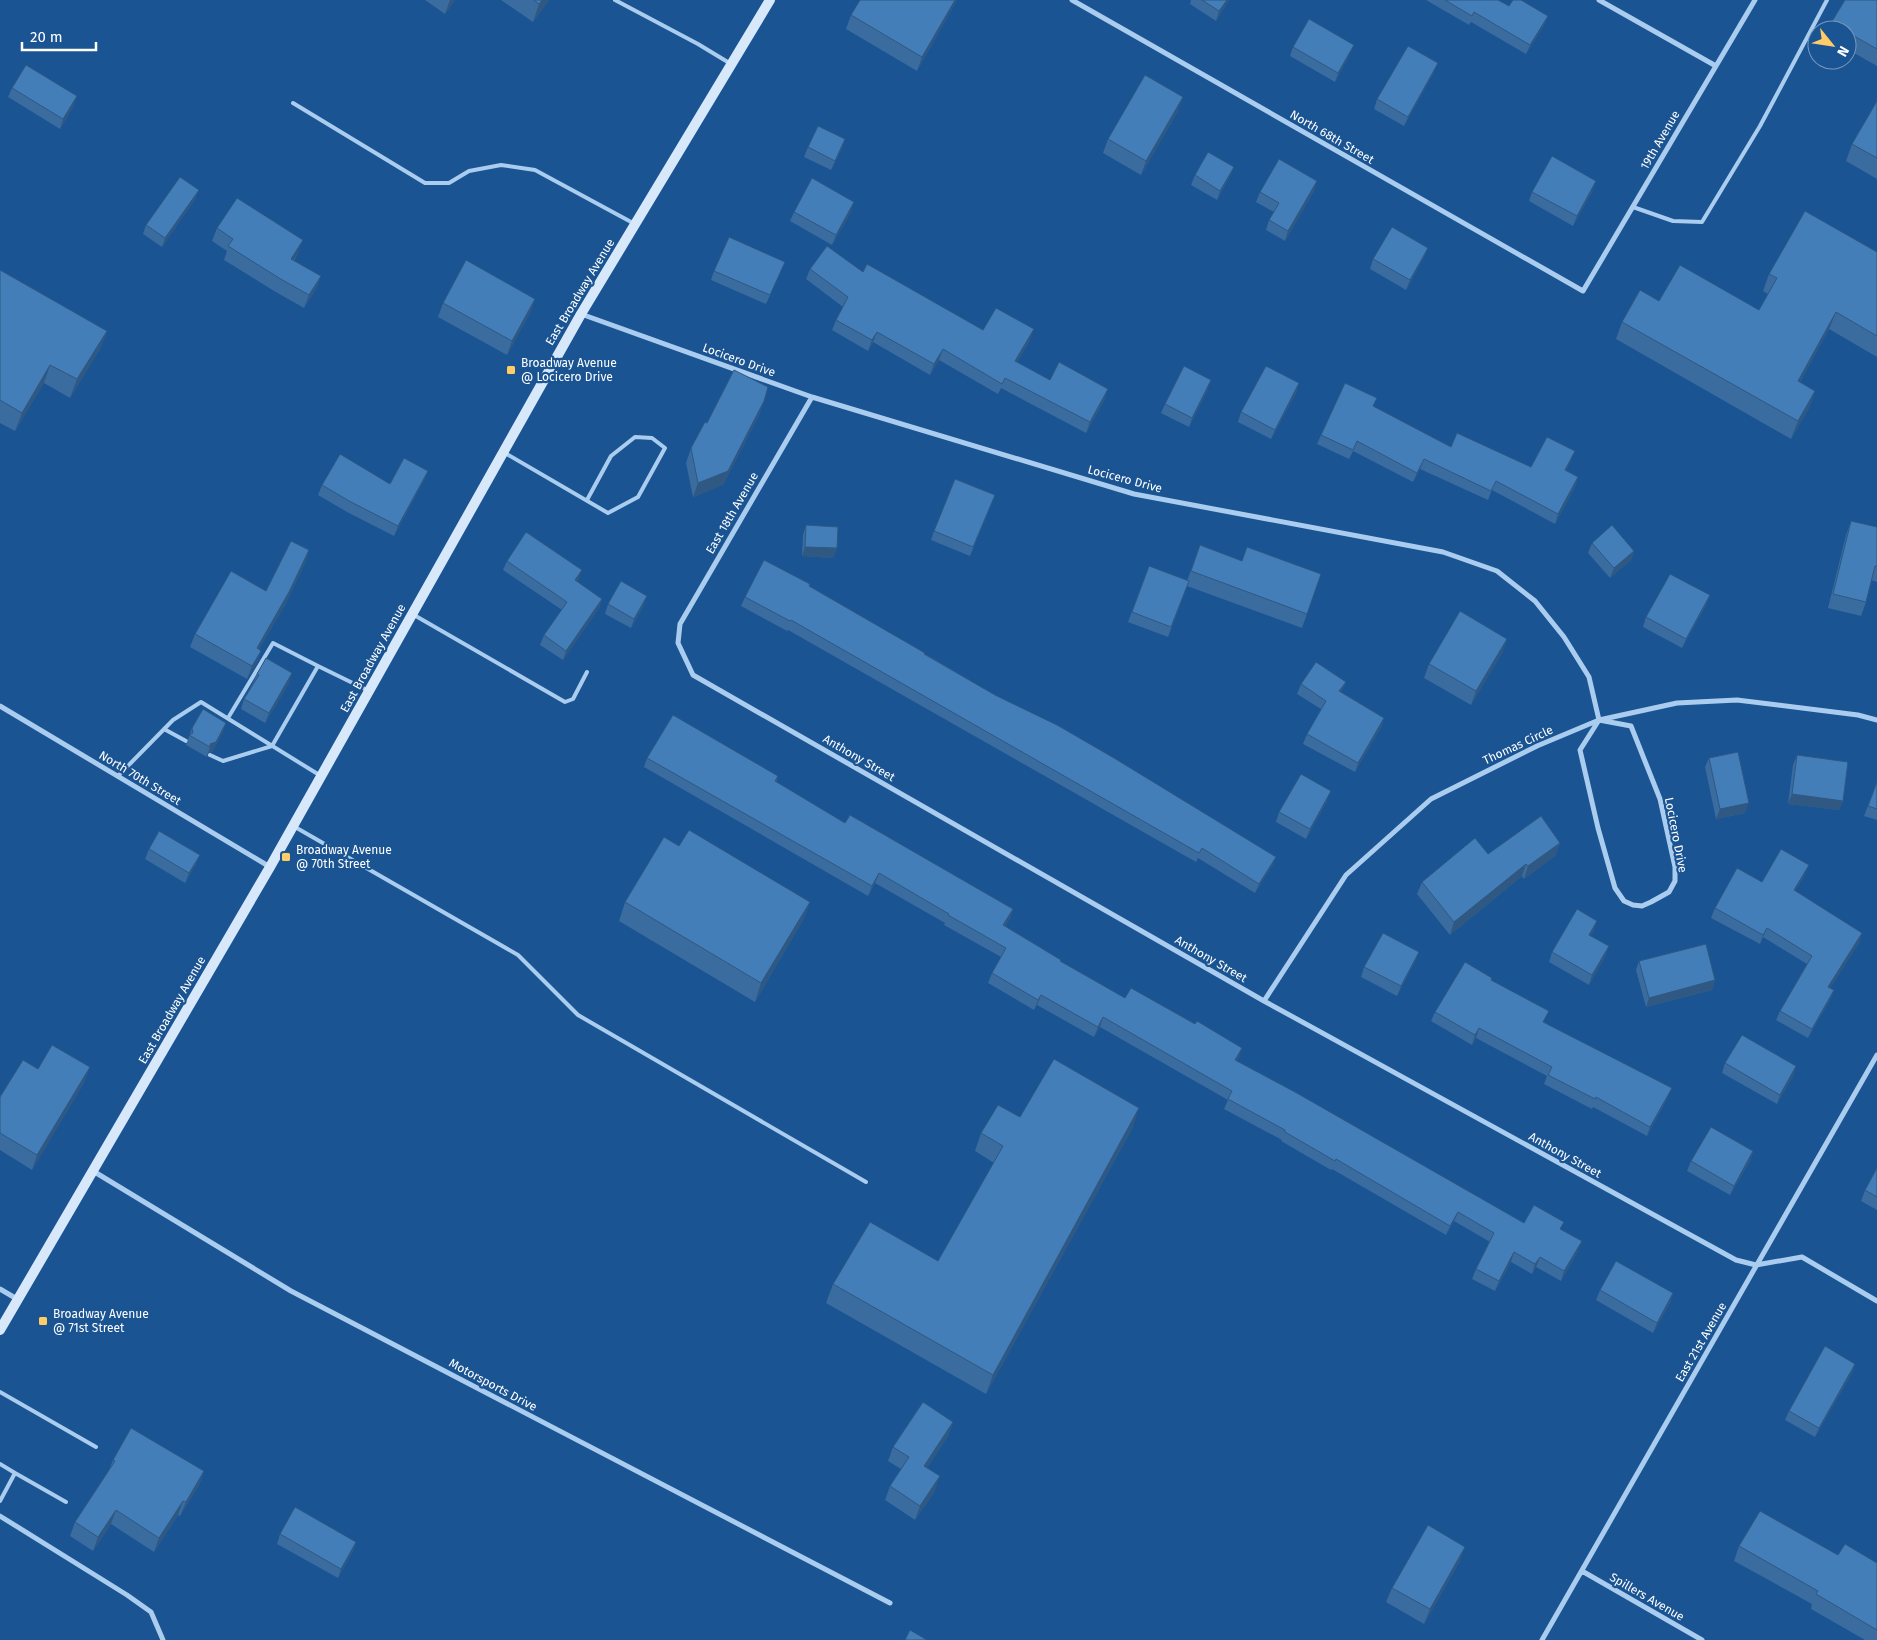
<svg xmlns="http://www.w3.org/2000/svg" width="1877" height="1640" font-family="'Fira Sans',sans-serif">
<rect width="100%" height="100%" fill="#1a5492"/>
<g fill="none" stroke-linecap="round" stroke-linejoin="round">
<path stroke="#aacdef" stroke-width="4" d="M615,0L698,44L731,64
M293,103L425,183H449L469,171L501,165L535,170L633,223
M1633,207L1673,221L1702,222L1760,126L1827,0
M505,453L608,513L638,497L665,448L652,438L635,437L611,456L587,500
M414,615L565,702L573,699L587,672
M228,718L273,643L318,666
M164,729L186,741
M210,755L223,761L272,746L318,666L369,691
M118,776L173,720L201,702L321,776
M295,827L518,955L578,1015L866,1182
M0,1392L96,1447
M0,1464L15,1473
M0,1501L15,1473L66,1502"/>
<path stroke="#aacdef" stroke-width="5" d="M1072,0L1583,291L1755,0
M1599,0L1716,66
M581,314L812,397L1134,494L1443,552L1497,571L1535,601L1564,637L1589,677L1599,720L1631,726L1660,799L1675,867V881L1669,892L1651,902L1642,906L1633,905L1624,901L1615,888L1598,828L1580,750L1599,720
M812,397L680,624L678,643L693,675L1264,1001L1736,1260L1756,1265L1802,1257L1877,1301
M0,706L270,867
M1264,1001L1346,875L1431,799L1537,746L1599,720L1677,703L1737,700L1858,715L1877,720
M93,1171L291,1291L890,1603
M0,1289L17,1299
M0,1516L127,1595L151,1612L163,1640
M1582,1571L1702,1640
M1542,1640L1877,1055"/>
<path stroke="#d7e8fb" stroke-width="10" d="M0,1330L270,867L581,314L770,0"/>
</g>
<path fill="#3a6c9f" d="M425,0H455L445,14Z
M501,0H549L533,22Z
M860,0H957L917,71L846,29L851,15Z
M1191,0H1229L1216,21L1190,4Z
M1426,0H1498L1509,6L1548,16L1544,25L1526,54L1471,22L1469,25Z
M1877,0V66L1847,49V30H1829L1831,23Z
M1293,47L1350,54L1335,82L1290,56Z
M1434,72L1404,126L1374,109L1377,99Z
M12,88L74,105L60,129L8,97Z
M1877,101V179L1846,161L1852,144Z
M1178,111L1141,175L1103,153L1108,139Z
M845,139L842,148L831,170L804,157L808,147Z
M1234,167L1230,176L1217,200L1191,185L1195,175Z
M199,190L195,199L162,247L143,234L146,225Z
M1593,190L1573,226L1529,201L1532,192Z
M1314,191L1285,241L1266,230L1269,220L1274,212L1256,202L1260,192Z
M794,212H851L832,245L790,221Z
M217,228L298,253L294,261L321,276L316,289L304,308L274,291L224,260L227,251L212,241Z
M1428,248L1424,257L1406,290L1370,269L1373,259Z
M1877,252V357L1829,329L1800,382L1815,391L1809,408L1791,439L1616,339L1622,322L1659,301L1759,310L1768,294L1763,291L1769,274Z
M810,269L863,272L983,330L1030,340L1017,362L1050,380L1105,399L1086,433L1001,388L998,394L939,360L930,375L873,342L868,351L832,330L836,320L843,307L806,279Z
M0,270L107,331L100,349L70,398L44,383L15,431L0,423Z
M714,271H781L766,304L711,280Z
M535,299L530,313L507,355L438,317L443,303Z
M1299,383L1296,393L1271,439L1238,422L1241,412Z
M1208,389L1189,427L1161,413L1165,404Z
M764,401L759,415L723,485L693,497L686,463L691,448L707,423Z
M1374,407L1451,447L1531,467L1571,461L1566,470L1578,477L1575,487L1555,524L1492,490L1488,500L1420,469L1413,482L1353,451L1349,459L1317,444L1321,435Z
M428,471L424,480L394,536L347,512L318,495L322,485L390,484Z
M995,495L970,556L931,540L934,531Z
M1851,521L1877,527V582L1871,580L1866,602L1861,616L1828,608L1846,535Z
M806,525L837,548L833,558L802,556L803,535Z
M1592,543L1634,551L1631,560L1610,578L1588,553Z
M1200,545L1242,561L1321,574L1302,628L1187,586L1168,637L1128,622L1149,566L1187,581Z
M309,550L305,563L285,605L259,649L261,651L256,664L247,679L190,647L195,634L266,591Z
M507,561L579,579L577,582L602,599L599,608L563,660L540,645L544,635L562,610L503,570Z
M809,586L995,695L1276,857L1272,866L1255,893L1198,858L1196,862L788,630L787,631L741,606L745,597Z
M1710,595L1706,605L1682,648L1643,627L1646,617Z
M608,604L644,605L631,628L605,614Z
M1507,639L1502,653L1471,705L1424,678L1429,664Z
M257,674L289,683L265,723L241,709L244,699L253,683Z
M1346,682L1341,692L1384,718L1381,727L1355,772L1303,744L1307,734L1321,709L1297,694L1301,684Z
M192,728L223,732L212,752L208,753L207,757L186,745Z
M1797,755L1843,801L1839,810L1788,804L1793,765Z
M647,758L778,776L776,782L845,823L1013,909L1010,919L1005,926L1060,961L1125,998L1195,1024L1242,1048L1237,1061L1524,1223L1561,1230L1578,1251L1561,1281L1536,1267L1532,1274L1511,1262L1495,1291L1472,1279L1476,1269L1490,1242L1454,1221L1446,1235L1332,1169L1331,1170L1281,1141L1282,1140L1224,1109L1228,1100L1100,1027L1094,1037L1037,1005L1034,1010L988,983L992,973L1001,957L944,925L945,923L875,883L868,896L644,767Z
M1709,758L1745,813L1716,819L1705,767Z
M1877,782V820L1864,816Z
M1327,801L1306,839L1276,822L1279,812Z
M1560,843L1555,856L1524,879L1522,876L1450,935L1417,894L1422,882L1488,854Z
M679,846L810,902L803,920L755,1002L619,921L625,902Z
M149,849L200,855L196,864L185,883L145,859Z
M1805,875L1795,891L1862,933L1859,943L1830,988L1834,990L1830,1000L1808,1038L1776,1020L1780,1011L1807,964L1763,937L1760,944L1711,918L1715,908L1762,882Z
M1594,930L1590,936L1606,955L1589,985L1549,962L1552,952Z
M1419,952L1415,961L1397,996L1361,977L1364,967Z
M1639,961L1715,980L1712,990L1646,1007L1636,970Z
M1492,978L1491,980L1544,1022L1668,1097L1647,1136L1593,1107L1592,1109L1544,1084L1547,1076L1476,1038L1472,1045L1431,1021L1435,1012Z
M1725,1063L1796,1066L1793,1076L1777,1104L1722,1073Z
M85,1081L32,1170L0,1150V1097Z
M1020,1117L1133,1127L986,1394L826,1303L833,1284L938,1261L994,1163L975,1151L981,1133Z
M1753,1151L1750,1161L1730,1195L1687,1171L1691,1161Z
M1877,1168V1210L1861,1201L1865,1190Z
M1600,1290L1673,1293L1670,1303L1653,1333L1596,1300Z
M1855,1364L1852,1373L1815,1437L1785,1420L1789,1411Z
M953,1422L948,1436L927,1468L935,1491L915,1520L885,1500L890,1486L901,1469L888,1461L893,1447Z
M113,1460L204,1471L199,1485L180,1516L178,1515L154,1552L111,1524L93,1551L70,1536L75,1522L108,1472Z
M280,1534L356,1542L353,1551L338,1578L277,1544Z
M1739,1546L1838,1555L1877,1563V1640H1865L1811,1609L1812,1604L1734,1561Z
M1460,1561L1424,1624L1386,1602L1392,1588Z"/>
<path fill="#2f5882" d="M450,0H455L445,14Z
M542,0H549L533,22L539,4Z
M955,0H957L917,71L922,57Z
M1227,0H1229L1216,21L1219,11Z
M1548,16L1544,25L1526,54L1530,45Z
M1354,45L1350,54L1335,82L1338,73Z
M1438,63L1434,72L1404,126L1408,117Z
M77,96L74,105L60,129L63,119Z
M1183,97L1178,111L1141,175L1146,161Z
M845,139L842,148L831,170L835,161Z
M1234,167L1230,176L1217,200L1220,191Z
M1317,181L1314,191L1285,241L1288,231Z
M1596,181L1593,190L1573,226L1577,216Z
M199,190L195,199L162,247L165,238Z
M854,202L851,212L832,245L836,235Z
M303,240L298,253L286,272L291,259Z
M1428,248L1424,257L1406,290L1410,280Z
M321,276L316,289L304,308L309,295Z
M535,299L530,313L507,355L512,341Z
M1836,312L1829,329L1791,398L1798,381Z
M1034,329L1030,340L1011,372L1015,361Z
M107,331L100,349L70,398L77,379Z
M877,332L873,342L868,351L872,340Z
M943,349L939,360L930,375L934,364Z
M50,365L44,383L15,431L22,413Z
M1211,380L1208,389L1189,427L1192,418Z
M1299,383L1296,393L1271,439L1275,430Z
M1108,389L1105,399L1086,433L1090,422Z
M1815,391L1809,408L1791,439L1798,421Z
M764,401L759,415L723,485L693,497L698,483Z
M1575,451L1571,461L1561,479L1565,470Z
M1424,459L1420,469L1413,482L1417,473Z
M428,471L424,480L394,536L398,526Z
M1578,477L1575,487L1555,524L1558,514Z
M805,547L837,548L833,558L802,556Z
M309,550L305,563L285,605L252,661L257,648Z
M1634,551L1631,560L1610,578L1614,568Z
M582,570L579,579L572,590L575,580Z
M1710,595L1706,605L1682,648L1686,639Z
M647,596L644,605L631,628L634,619Z
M602,599L599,608L563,660L566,651Z
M1507,639L1502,653L1471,705L1476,691Z
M261,651L256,664L247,679L252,666Z
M292,673L289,683L265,723L269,713Z
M1346,682L1342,691L1336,701L1339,691Z
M1384,718L1381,727L1355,772L1358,763Z
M226,723L223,732L212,752L208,753L210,747V744Z
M1331,791L1327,801L1306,839L1310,829Z
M1792,794L1843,801L1839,810L1788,804Z
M1749,803L1745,813L1716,819L1720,809Z
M1560,843L1555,856L1524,879L1528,866Z
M200,855L196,864L185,883L189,873Z
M1276,857L1272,866L1255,893L1259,884Z
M1526,864L1522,876L1450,935L1454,922Z
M1809,865L1805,875L1790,900L1794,890Z
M879,873L875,883L868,896L872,886Z
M810,902L803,920L755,1002L761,983Z
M1013,909L1010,919L1000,935L1003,925Z
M1597,921L1594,930L1585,944L1589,935Z
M1767,928L1763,937L1760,944L1763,935Z
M1862,933L1859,943L1825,997L1828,987Z
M1609,946L1606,955L1589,985L1592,975Z
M1419,952L1415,961L1397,996L1401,986Z
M1715,980L1712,990L1646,1007L1649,998Z
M1834,990L1830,1000L1808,1038L1812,1029Z
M1041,995L1037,1005L1034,1010L1038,1000Z
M1103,1017L1100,1027L1094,1037L1098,1027Z
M1479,1028L1476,1038L1472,1045L1475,1035Z
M1242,1048L1239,1058L1232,1070L1235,1060Z
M1796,1066L1793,1076L1777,1104L1780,1095Z
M90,1067L85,1081L32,1170L37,1155Z
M1672,1088L1668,1097L1647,1136L1650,1127Z
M1139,1108L1133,1127L986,1394L993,1375Z
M1753,1151L1750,1161L1730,1195L1734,1186Z
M1458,1212L1454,1221L1446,1235L1450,1226Z
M1582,1241L1578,1251L1561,1281L1564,1271Z
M1514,1252L1511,1262L1495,1291L1499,1281Z
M1540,1257L1536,1267L1532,1274L1535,1264Z
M1673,1293L1670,1303L1653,1333L1657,1323Z
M1855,1364L1852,1373L1815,1437L1819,1428Z
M953,1422L948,1436L919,1480L924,1466Z
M204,1471L199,1485L180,1516L186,1502Z
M940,1476L935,1491L915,1520L920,1506Z
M183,1501L178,1515L154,1552L159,1538Z
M116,1510L111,1524L93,1551L98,1537Z
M356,1542L353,1551L338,1578L341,1569Z
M1465,1547L1460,1561L1424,1624L1430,1609Z"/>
<path fill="#437eb9" stroke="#2f5882" d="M534,0H542L539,4Z
M860,0H955L922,57L851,15Z
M1202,0H1227L1219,11Z
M1445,0H1498L1509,6L1513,0H1521L1548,16L1530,45L1474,12L1472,16Z
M1845,0H1877V49L1847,32V30H1843L1831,23Z
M1309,19L1354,45L1338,73L1293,47Z
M1408,46L1438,63L1408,117L1377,99Z
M26,65L77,96L63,119L12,88Z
M1145,75L1183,97L1146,161L1108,139Z
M1877,101V158L1852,144Z
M818,126L845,139L835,161L808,147Z
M1208,152L1234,167L1220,191L1195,175Z
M1552,156L1596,181L1577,216L1532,192Z
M1279,159L1317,181L1288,231L1269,220L1279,203L1260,192Z
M180,177L199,190L165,238L146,225Z
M812,178L854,202L836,235L794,212Z
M237,198L303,240L291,259L321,276L309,295L279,278L228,246L233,239L217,228Z
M1805,211L1877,252V336L1836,312L1798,381L1815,391L1798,421L1622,322L1640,290L1659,301L1680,265L1759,310L1777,278L1769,274Z
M1392,227L1428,248L1410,280L1373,259Z
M729,237L785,262L770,295L714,271Z
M827,246L863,272L867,264L983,330L996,308L1034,329L1015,361L1050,380L1059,362L1108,389L1090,422L1005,378L1002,384L943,349L934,364L877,332L872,340L836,320L848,297L810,269Z
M466,260L535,299L512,341L443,303Z
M0,270L107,331L77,379L50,365L22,413L0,400Z
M1184,366L1211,380L1192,418L1165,404Z
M1266,366L1299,383L1275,430L1241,412Z
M734,370L768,387L764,401L728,471L698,483L691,448L705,422L707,423Z
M1345,383L1377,398L1373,406L1451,447L1457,433L1531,467L1547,437L1575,451L1565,470L1578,477L1558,514L1496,481L1491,491L1424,459L1417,473L1357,441L1353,450L1321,435Z
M340,454L390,484L404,458L428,471L398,526L351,502L322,485Z
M955,479L995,495L973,547L934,531Z
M1851,521L1877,527V566H1875L1866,602L1833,594Z
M806,525L838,527L837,548L805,547Z
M1612,525L1634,551L1614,568L1592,543Z
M526,532L582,570L575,580L602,599L566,651L544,635L567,602L507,561Z
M291,541L309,550L289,592L257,648L261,651L252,666L195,634L231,571L266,591Z
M1200,545L1242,561L1247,547L1321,574L1307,614L1191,571Z
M764,560L810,584L809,586L925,653L924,654L995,695L1057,725L1114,758L1276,857L1259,884L1202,848L1199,853L791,620L790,621L745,597Z
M1149,566L1189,581L1171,627L1132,612Z
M1670,574L1710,595L1686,639L1646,617Z
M621,581L647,596L634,619L608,604Z
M1460,611L1507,639L1476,691L1429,664Z
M266,658L292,673L269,713L244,699L259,675L257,674Z
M1316,662L1346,682L1339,691L1384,718L1358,763L1307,734L1326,701L1301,684Z
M203,709L226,723L216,742L210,744V747L189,735L193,733L192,728Z
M673,715L778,776L775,781L845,823L850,815L1013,909L1003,925L1061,960L1060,961L1125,998L1131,988L1195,1024L1197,1021L1242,1048L1235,1060L1295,1092L1524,1223L1534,1205L1564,1222L1560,1229L1582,1241L1564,1271L1540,1257L1535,1264L1514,1252L1499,1281L1476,1269L1494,1233L1458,1212L1450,1226L1336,1159L1335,1161L1285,1132V1130L1228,1099L1232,1091L1103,1017L1098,1027L1041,995L1038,1000L992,973L1006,948L948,915L949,914L879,873L872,886L647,758Z
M1738,752L1749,803L1720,809L1709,758Z
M1797,755L1848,762L1843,801L1792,794Z
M1301,774L1331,791L1310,829L1279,812Z
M1877,782V809L1868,806Z
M1541,816L1560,843L1528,866L1526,864L1454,922L1422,882L1475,838L1488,854Z
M689,830L810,902L761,983L625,902L664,837L679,846Z
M159,831L200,855L189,873L149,849Z
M1781,849L1809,865L1794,890L1862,933L1828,987L1834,990L1812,1029L1780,1011L1812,956L1767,928L1763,935L1715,908L1737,868L1762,882Z
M1577,909L1597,921L1589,935L1609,946L1592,975L1552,952Z
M1383,933L1419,952L1401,986L1364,967Z
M1706,944L1715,980L1649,998L1639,961Z
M1465,962L1492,978L1491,980L1549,1011L1543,1022L1672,1088L1650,1127L1596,1097L1595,1099L1548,1075L1552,1067L1479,1028L1475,1035L1435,1012Z
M1742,1035L1796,1066L1780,1095L1725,1063Z
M52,1045L90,1067L37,1155L0,1133V1097L23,1060L38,1069Z
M1054,1059L1139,1108L993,1375L833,1284L870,1222L938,1261L1003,1146L981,1133L998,1105L1020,1117Z
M1711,1127L1753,1151L1734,1186L1691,1161Z
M1877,1168V1197L1865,1190Z
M1616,1261L1673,1293L1657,1323L1600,1290Z
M1825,1346L1855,1364L1819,1428L1789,1411Z
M923,1402L953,1422L924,1466L940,1476L920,1506L890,1486L909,1457L893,1447Z
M131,1428L204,1471L186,1502L183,1501L159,1538L116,1510L98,1537L75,1522L115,1461L113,1460Z
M295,1507L356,1542L341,1569L280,1534Z
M1760,1511L1838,1555L1845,1544L1877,1563V1630L1816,1594L1818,1591L1739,1546Z
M1428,1525L1465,1547L1430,1609L1392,1588Z
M910,1630L927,1640H905Z"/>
<g fill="#ffcc68" stroke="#1a5492" stroke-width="2">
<rect x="506" y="365" width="10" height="10" rx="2.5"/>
<rect x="281" y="852" width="10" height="10" rx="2.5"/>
<rect x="38" y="1316" width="10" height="10" rx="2.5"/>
</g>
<g text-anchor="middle" stroke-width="4.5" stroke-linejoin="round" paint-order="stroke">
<g font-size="12" fill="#fff" stroke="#1a5492">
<text transform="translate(1332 137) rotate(30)" y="4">North 68th Street</text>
<text transform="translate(1660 140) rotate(-60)" y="4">19th Avenue</text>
<text transform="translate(580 292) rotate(-59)" y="4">East Broadway Avenue</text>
<text transform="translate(739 360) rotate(20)" y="4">Locicero Drive</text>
<text transform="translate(1125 479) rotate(15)" y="4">Locicero Drive</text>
<text transform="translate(732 513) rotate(-60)" y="4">East 18th Avenue</text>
<text transform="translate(373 658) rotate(-61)" y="4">East Broadway Avenue</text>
<text transform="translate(1518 745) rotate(-25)" y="4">Thomas Circle</text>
<text transform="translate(859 758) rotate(30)" y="4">Anthony Street</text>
<text transform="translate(140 778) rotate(31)" y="4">North 70th Street</text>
<text transform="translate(1676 835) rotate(79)" y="4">Locicero Drive</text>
<text transform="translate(1211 959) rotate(30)" y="4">Anthony Street</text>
<text transform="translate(172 1010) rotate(-60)" y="4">East Broadway Avenue</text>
<text transform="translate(1565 1155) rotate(29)" y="4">Anthony Street</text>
<text transform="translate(1701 1342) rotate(-60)" y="4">East 21st Avenue</text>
<text transform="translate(493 1385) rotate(28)" y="4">Motorsports Drive</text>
<text transform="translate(1647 1597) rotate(30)" y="4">Spillers Avenue</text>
</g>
<g font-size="12" fill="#fff" stroke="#1a5492" text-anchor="start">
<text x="521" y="367">Broadway Avenue<tspan x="521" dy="14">@ Locicero Drive</tspan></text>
<text x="296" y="854">Broadway Avenue<tspan x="296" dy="14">@ 70th Street</tspan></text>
<text x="53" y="1318">Broadway Avenue<tspan x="53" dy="14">@ 71st Street</tspan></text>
</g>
</g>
<g transform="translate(1832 45) rotate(120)"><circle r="24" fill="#1a5492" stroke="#7698be"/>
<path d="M0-4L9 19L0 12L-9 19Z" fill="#ffcc68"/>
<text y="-8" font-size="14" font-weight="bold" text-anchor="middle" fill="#ffffff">N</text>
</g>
<path d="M22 42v8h74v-8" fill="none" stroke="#ffffff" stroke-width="2.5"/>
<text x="30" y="42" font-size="15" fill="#ffffff" stroke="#1a5492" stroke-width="4" paint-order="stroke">20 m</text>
</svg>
